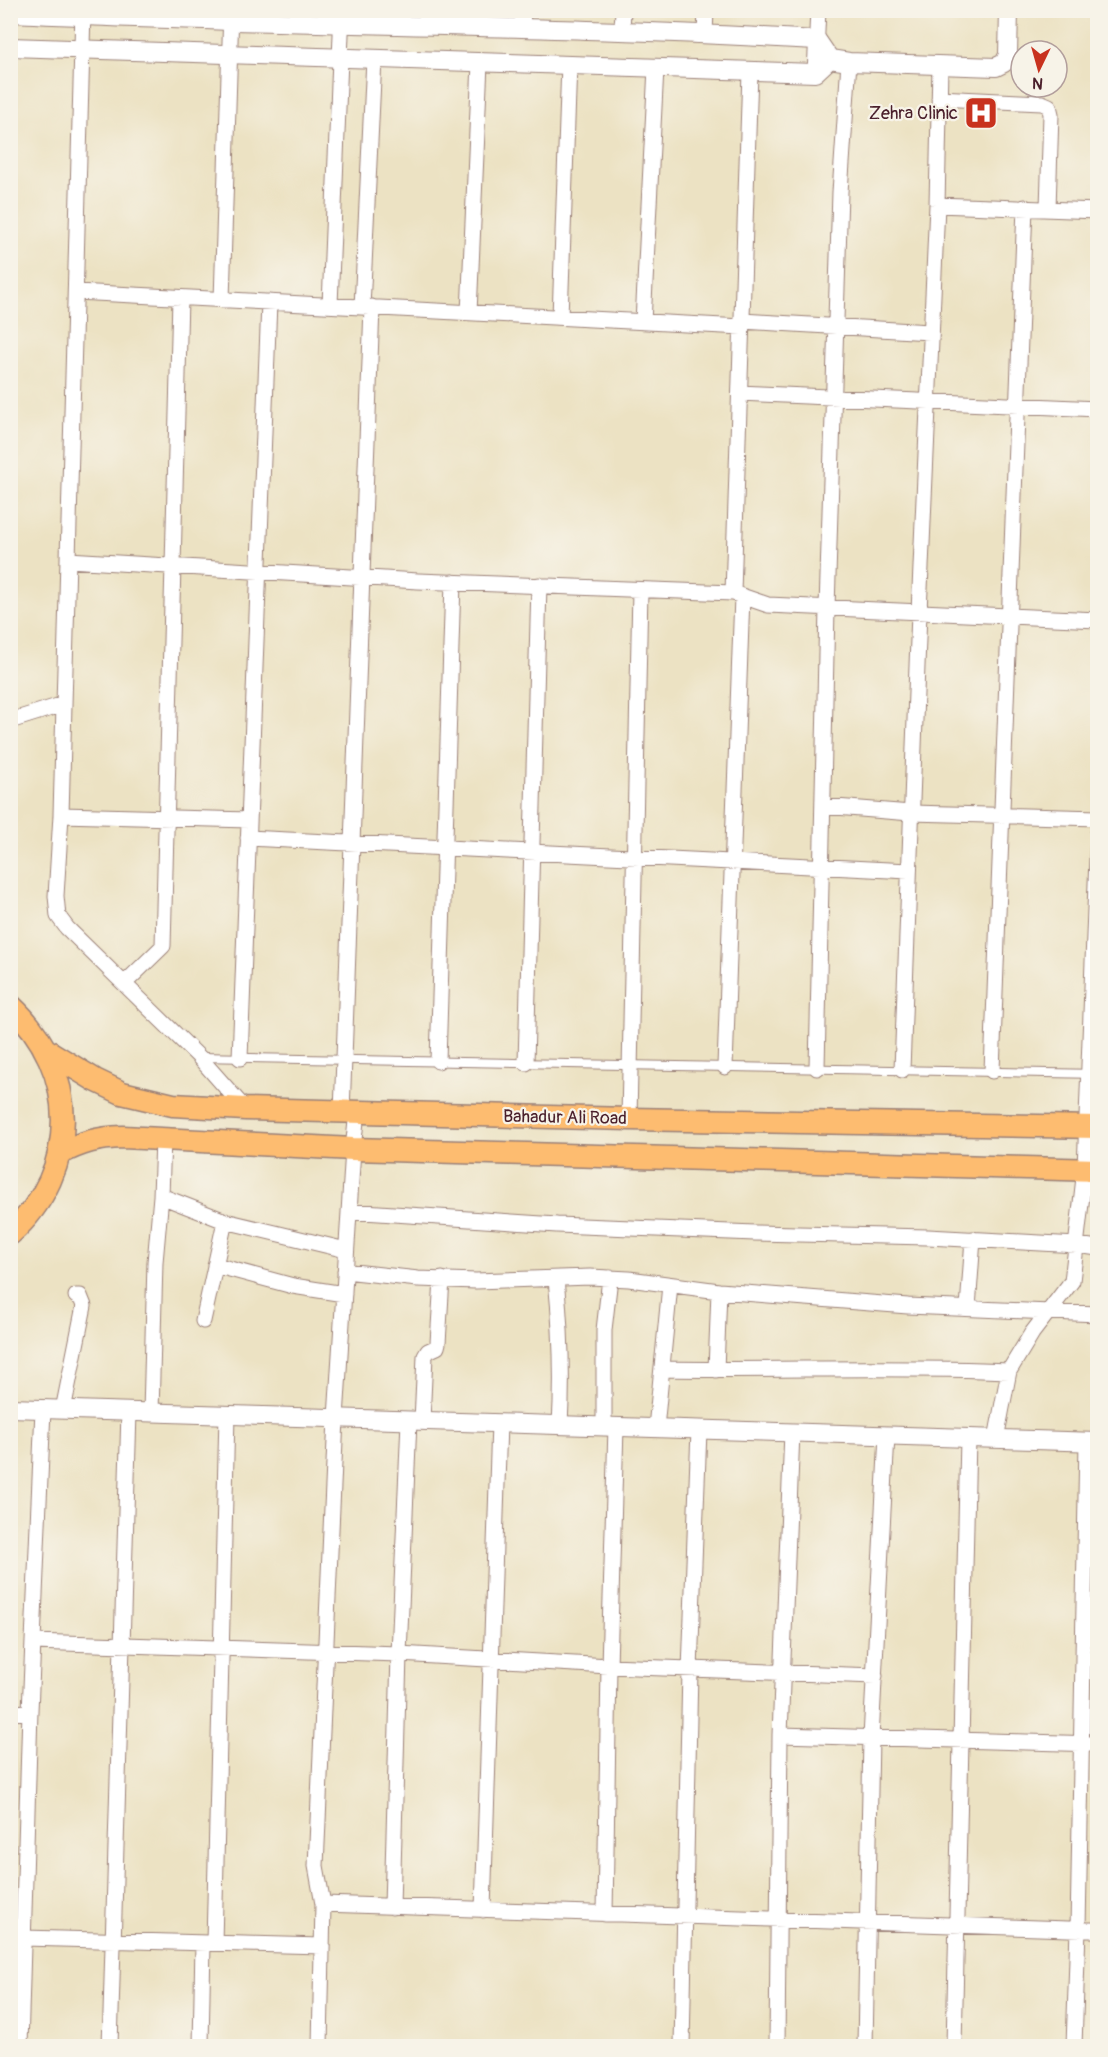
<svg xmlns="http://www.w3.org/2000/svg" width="1108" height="2057" font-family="Pangolin,sans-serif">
<rect width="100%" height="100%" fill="#f7f3e8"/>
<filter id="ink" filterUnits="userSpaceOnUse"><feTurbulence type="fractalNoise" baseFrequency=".0167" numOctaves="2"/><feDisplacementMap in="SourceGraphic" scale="12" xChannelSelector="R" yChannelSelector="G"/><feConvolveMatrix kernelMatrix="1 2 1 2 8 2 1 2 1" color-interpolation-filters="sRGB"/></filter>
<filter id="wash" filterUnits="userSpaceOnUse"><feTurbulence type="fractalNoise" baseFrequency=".008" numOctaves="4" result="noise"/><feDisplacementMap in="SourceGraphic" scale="24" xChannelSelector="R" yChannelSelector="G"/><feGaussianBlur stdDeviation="1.35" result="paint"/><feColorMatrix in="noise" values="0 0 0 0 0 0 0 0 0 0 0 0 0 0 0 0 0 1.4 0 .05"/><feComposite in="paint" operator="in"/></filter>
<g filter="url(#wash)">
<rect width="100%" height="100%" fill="#ece2c3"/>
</g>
<g filter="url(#ink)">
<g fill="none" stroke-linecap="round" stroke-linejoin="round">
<g stroke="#9b8077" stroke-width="10">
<path id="service" d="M199,1057L1098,1074"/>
</g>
<g stroke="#9b8077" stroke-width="17">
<path id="minor" d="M83,10L61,815L56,896L58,916L67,928L199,1057L245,1109
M427,25V10
M522,28L523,10
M622,30L623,10
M705,34L706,10
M815,73L818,10
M939,98L1042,103L1049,106L1051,114L1048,208
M937,205L1098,211
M76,292L742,327
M222,300L231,10
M330,305L342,10
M362,307L374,59
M469,313L480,63
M560,317L569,64
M742,321L930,332
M643,322L656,68
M740,393L1098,409
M68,560L418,581L733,593L768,605L1098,620
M733,593L750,72
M10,721L64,704
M823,806L911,813L1098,818
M61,815L249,820
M248,838L909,871
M125,983L163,946L180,298
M240,1058L269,302
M438,1061L453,582
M526,1063L539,585
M725,1067L742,596
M817,1068L827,608L840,192L849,62
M902,1070L919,612L937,205L940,66
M992,1071L1025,207
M342,1112L372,307
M629,1119L640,590
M161,1196L225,1221L346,1250
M349,1211L557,1225L755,1233L928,1237L1077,1245L1098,1248
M215,1265L293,1286L344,1294
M345,1271L418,1279L476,1281L590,1277L629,1279L719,1291L908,1306L1098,1314
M556,1279C561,1328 563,1376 560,1425
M968,1308L973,1239
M203,1321L225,1221
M662,1369C778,1371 894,1366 1009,1371
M716,1370L719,1291
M63,1410L84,1306L80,1296H76
M151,1413L155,1262L161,1196L163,1138
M422,1421L425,1356L428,1351L437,1347L438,1343L442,1279
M604,1427V1330L610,1278
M656,1428L670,1285
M996,1439L1009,1371L1032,1333L1072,1281L1085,1169L1098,832
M33,1642L399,1654L609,1666L875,1676
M10,1713L30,1711
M780,1735L1098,1744
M323,1904L1098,1930
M392,1907L399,1654L409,1421
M483,1910L499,1423
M605,1914L609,1666L616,1427
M24,1938L322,1946
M214,1943L227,1415
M20,2046L30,1711L43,1409
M110,2046L129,1412
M201,2046L203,1943
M320,2046L323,1904L316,1866L336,1418L353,1149L357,1112
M682,2046L690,1670L699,1430
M777,2046L780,1735L792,1432
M865,2046L871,1738L887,1435
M954,2046L968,1438
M1074,2046L1078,1929L1087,1442"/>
</g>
<g stroke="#9b8077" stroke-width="20">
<path id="tertiary" d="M10,13C279,26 548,24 817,40L830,59L849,62L996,67L1004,63L1008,55L1009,10
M10,47L815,73L830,59
M10,1408L1098,1442"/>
</g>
<g stroke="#9b8077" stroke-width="25">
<path id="primary" d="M10,1005C80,1069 81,1171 10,1234
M46,1050L95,1080L122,1093L173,1105L245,1109L629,1119L1098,1127
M59,1154C82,1142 97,1138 123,1137L353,1149L1098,1170"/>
</g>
<use href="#service" stroke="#fff" stroke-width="8"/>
<use href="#minor" stroke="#fff" stroke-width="15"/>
<use href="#tertiary" stroke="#fff" stroke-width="18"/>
<use href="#primary" stroke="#fdbc70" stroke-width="22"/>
</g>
</g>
<defs>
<g id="hospital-square" transform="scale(1.725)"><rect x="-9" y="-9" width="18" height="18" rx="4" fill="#c8321e" stroke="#f7f3e8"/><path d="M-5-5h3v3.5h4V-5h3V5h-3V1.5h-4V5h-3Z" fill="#fff"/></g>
</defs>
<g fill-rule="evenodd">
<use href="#hospital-square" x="981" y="113"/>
</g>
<g text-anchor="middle" stroke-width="4.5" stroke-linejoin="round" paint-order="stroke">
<g font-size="18" fill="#4a1f2b" stroke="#f7f3e8" text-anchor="end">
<text x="958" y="119">Zehra Clinic</text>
</g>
<g font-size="18" fill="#4a1f2b" stroke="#f7f3e8">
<text transform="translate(565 1117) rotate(1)" y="6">Bahadur Ali Road</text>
</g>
</g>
<rect width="1108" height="2057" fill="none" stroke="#f7f3e8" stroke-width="36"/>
<g transform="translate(1039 69) rotate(185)"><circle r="28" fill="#f7f3e8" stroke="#b29e9c" stroke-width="1.5"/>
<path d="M0-4.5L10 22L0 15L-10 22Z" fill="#c8321e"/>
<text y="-9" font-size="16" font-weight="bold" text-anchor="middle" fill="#4a1f2b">N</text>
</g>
</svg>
